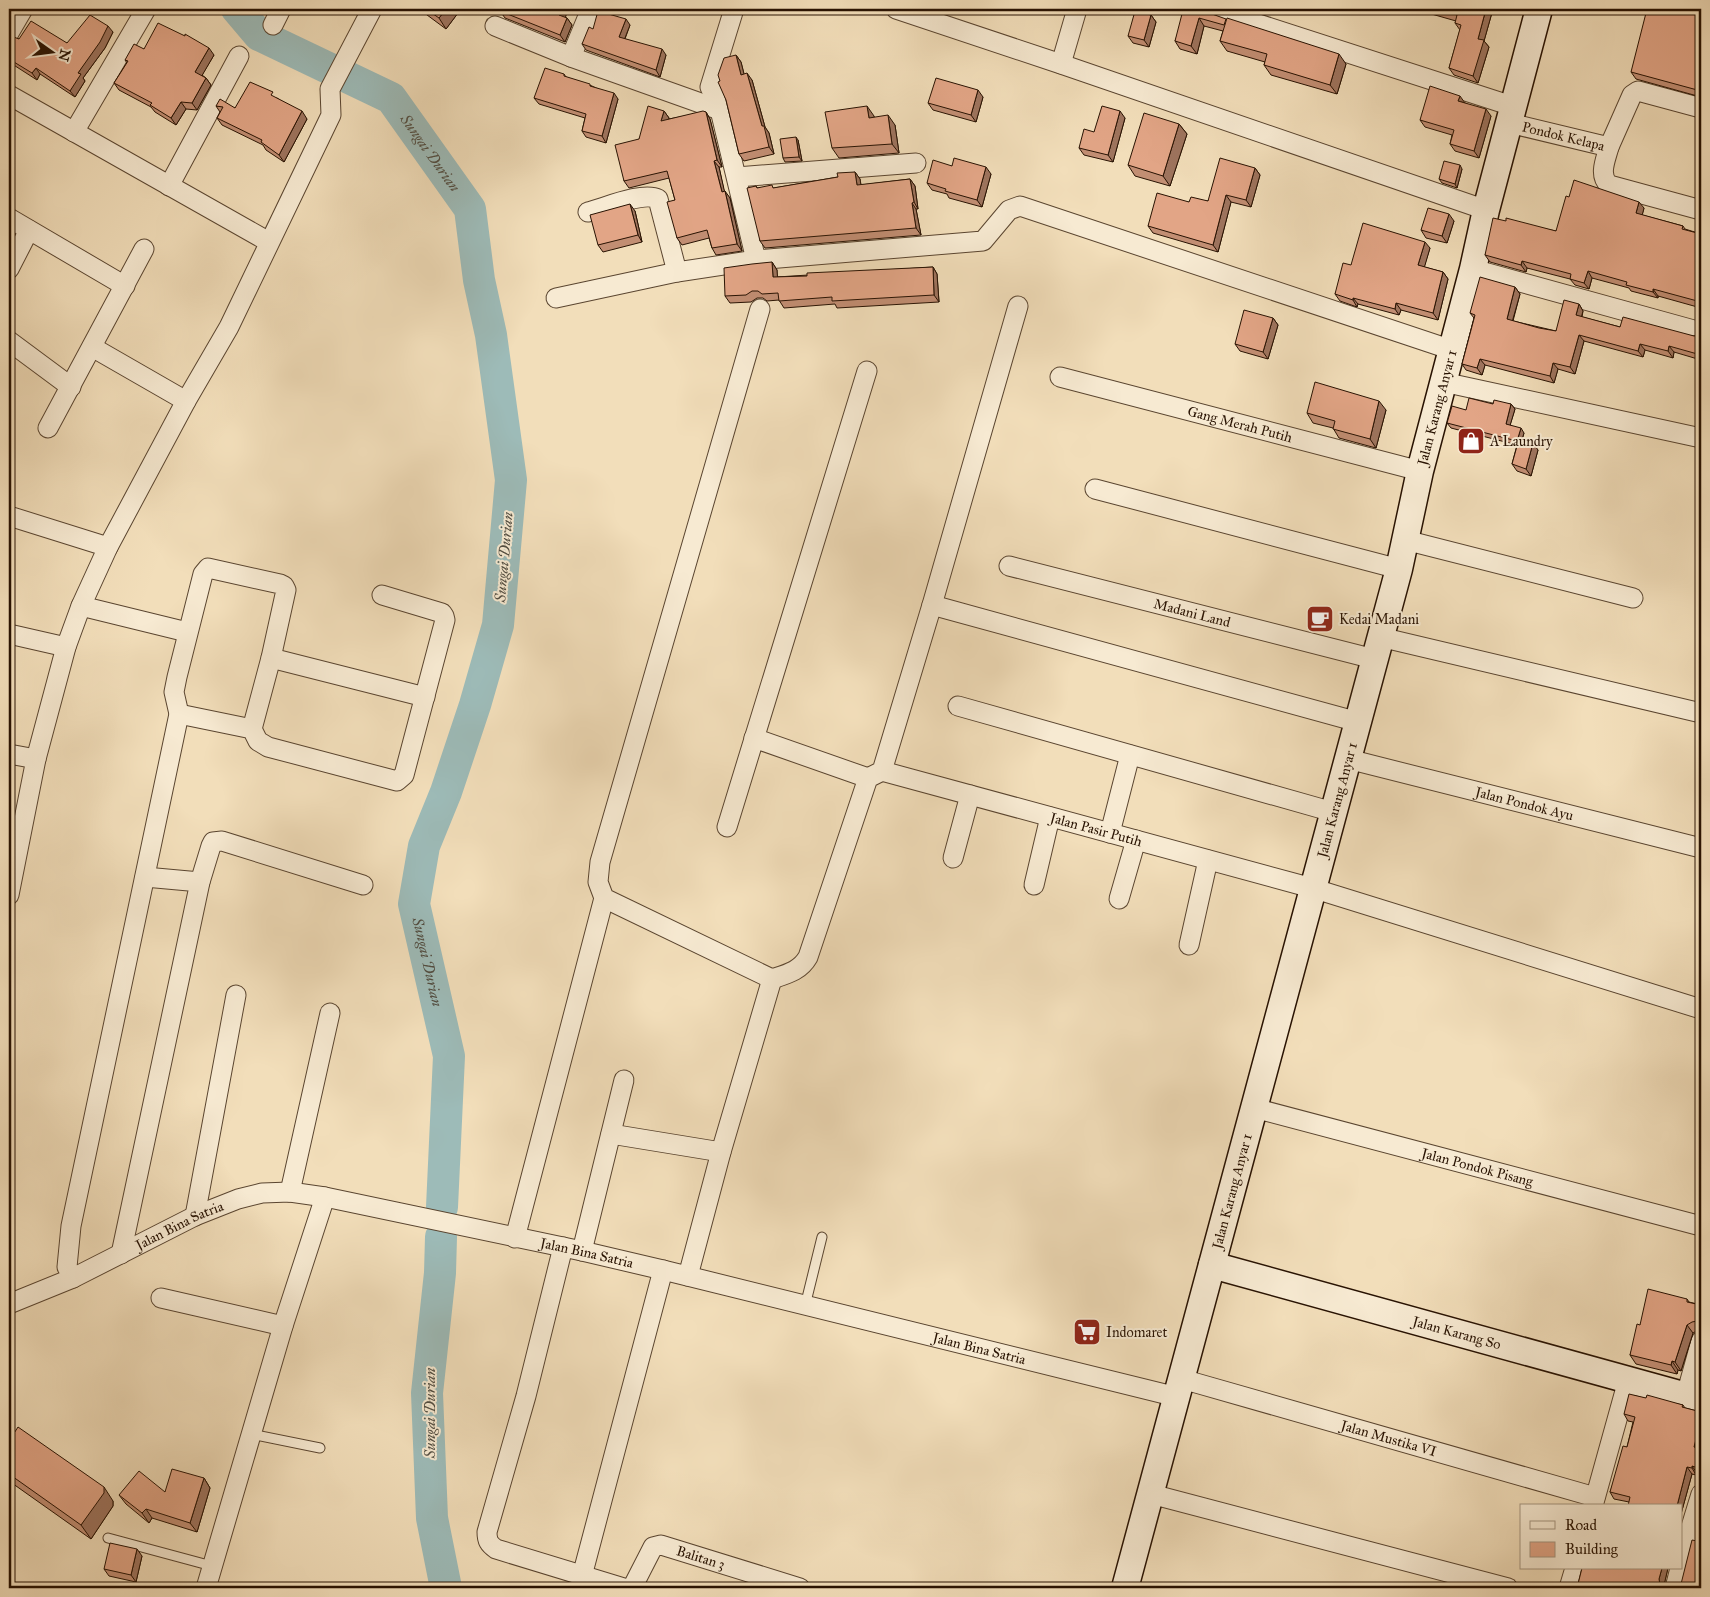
<svg xmlns="http://www.w3.org/2000/svg" width="1710" height="1597" font-family="'IM FELL Great Primer',serif">
<rect width="100%" height="100%" fill="#f2deba"/>
<filter id="stains"><feTurbulence type="fractalNoise" baseFrequency=".004" numOctaves="4"/><feColorMatrix values="0 0 0 0 .2 0 0 0 0 .09 0 0 0 0 .02 0 0 0 .5 -.17"/></filter>
<radialGradient id="worn" r=".72"><stop offset=".6" stop-color="#630" stop-opacity="0"/><stop offset="1" stop-color="#630" stop-opacity=".3"/></radialGradient>
<g fill="none" stroke-linecap="round" stroke-linejoin="round">
<g stroke="#9dbbb8" stroke-width="32">
<path id="s1" d="M237,9L259,35L391,98L470,209L479,280L491,335L511,480L498,625L475,705L446,792L424,846L414,904L449,1056L442,1207"/>
<path d="M441,1237L440,1273L427,1393L432,1518L446,1588"/>
</g>
<g stroke="#5a4530" stroke-width="11">
<path id="lane" d="M805,1306L822,1237
M251,1434L320,1448
M108,1538L212,1566"/>
</g>
<g stroke="#5a4530" stroke-width="21">
<g id="street">
<path d="M734,9L710,87L720,110L756,260L983,241L1009,210L1020,206L1452,350"/>
<path d="M896,9L1061,64L1486,210"/>
<path d="M1212,9L1512,106"/>
<path d="M273,25L281,9"/>
<path d="M495,26L571,57L720,110"/>
<path d="M9,33L23,9"/>
<path d="M571,57L591,9"/>
<path d="M1061,64L1077,9"/>
<path d="M9,95L269,242"/>
<path id="s2" d="M1509,123L1609,147L1632,95L1638,91L1701,108"/>
<path d="M74,132L146,9"/>
<path d="M1609,147C1606,159 1598,175 1609,185L1701,210"/>
<path d="M737,177L916,163"/>
<path d="M169,186L239,56"/>
<path d="M588,212C604,208 643,191 658,199L677,272L756,260"/>
<path d="M9,218L125,286"/>
<path d="M9,269L29,230"/>
<path d="M1473,269L1701,332"/>
<path d="M556,298L677,272"/>
<path d="M760,309L600,862L598,882L604,898L772,979C787,974 800,971 808,957L868,778L882,771L932,605L1018,306"/>
<path d="M9,341L71,387"/>
<path d="M92,347L186,401"/>
<path id="s3" d="M1060,377L1420,471"/>
<path d="M1443,382L1701,438"/>
<path d="M48,428L144,249"/>
<path d="M1095,489L1399,569"/>
<path d="M9,516L108,547"/>
<path d="M1405,540L1633,598"/>
<path id="s4" d="M1009,566L1374,659"/>
<path d="M932,605L1358,722"/>
<path d="M81,606L187,632"/>
<path d="M9,634L66,647"/>
<path d="M1380,637L1701,713"/>
<path d="M271,658L425,697"/>
<path d="M958,706L1333,812"/>
<path d="M179,714L252,729L258,741L268,747L397,781L404,775L445,620L444,616L442,613L382,595"/>
<path d="M754,738L868,778"/>
<path d="M9,754L36,759"/>
<path id="s5" d="M1348,759L1701,848"/>
<path id="s6" d="M882,771L1312,888L1701,1009"/>
<path d="M727,827L867,371"/>
<path d="M1110,833L1130,755"/>
<path d="M953,858L970,795"/>
<path d="M145,877L200,882"/>
<path d="M1034,885L1050,817"/>
<path d="M9,895L36,759L66,647L81,606L108,547L186,401L229,327L331,115L330,89L372,9"/>
<path d="M1119,899L1136,840"/>
<path d="M1189,945L1208,860"/>
<path id="s7" d="M1254,1108L1701,1226"/>
<path d="M611,1134L721,1152"/>
<path d="M290,1192L330,1013"/>
<path d="M195,1216L236,995"/>
<path d="M515,1238L604,898"/>
<path d="M563,1247L526,1396L487,1532C487,1541 489,1544 496,1549L624,1588"/>
<path d="M582,1251L624,1080"/>
<path d="M121,1254L200,882L211,846L213,842L222,841L363,885"/>
<path d="M688,1276L721,1152L772,979"/>
<path d="M73,1278L67,1267L71,1226L179,714L174,692L177,677L203,574L208,568L280,584L284,586L286,590L271,658L252,729"/>
<path d="M161,1298L283,1326"/>
<path id="s8" d="M9,1304L73,1278L195,1216L238,1199L262,1193L290,1192L325,1197L582,1251L663,1270L1177,1397"/>
<path id="s9" d="M1182,1379L1595,1497"/>
<path d="M1686,1395L1701,1341"/>
<path d="M1151,1494L1508,1588"/>
<path d="M1593,1506L1628,1380"/>
<path d="M1681,1538L1687,1540L1701,1494"/>
<path d="M1681,1563L1687,1540"/>
<path d="M582,1576L663,1270"/>
<path d="M206,1588L283,1326L325,1197"/>
<path id="s10" d="M632,1588L653,1547L661,1545L800,1588"/>
<path d="M1569,1588L1575,1568"/>
<path d="M1675,1588L1680,1568"/>
</g>
</g>
<g stroke="#281202" stroke-width="29">
<g id="secondary">
<path id="s11" d="M1212,1265L1701,1400"/>
<path id="s12" d="M1125,1588L1399,569L1420,471L1473,269L1486,210L1539,9"/>
</g>
</g>
<use href="#lane" stroke="#f7ead2" stroke-width="9"/>
<use href="#street" stroke="#f7ead2" stroke-width="19"/>
<use href="#secondary" stroke="#f7ead2" stroke-width="26"/>
</g>
<path fill="#c28e73" stroke="#281202" d="M246,9H261L259,13Z
M419,9H461L446,29Z
M568,9L565,17L567,18L572,25L565,42L505,18L500,11Z
M1414,9H1493L1484,41L1489,47L1478,83L1454,75L1449,68L1460,30L1455,23L1456,21Z
M1701,9V97L1636,79L1631,72Z
M1187,11L1346,64L1337,94L1271,75L1264,65L1265,62L1227,51L1220,41L1223,31L1204,26L1197,54L1180,49L1175,41Z
M1151,15L1156,22L1149,47L1133,43L1128,36Z
M630,25L625,39L666,55L660,77L586,50L582,44L593,29Z
M113,32L105,48L83,78L85,81L75,97L40,74L37,80L9,62V37L19,39L67,43Z
M144,49L214,55L202,75L206,78L211,85L197,110L186,109L176,125L155,112L151,107L119,90L114,83L127,63L125,60Z
M736,55L741,62L744,74L752,80L765,127L769,133L774,154L744,161L739,154L726,100L720,81Z
M564,74L566,77L592,86L618,99L606,143L586,137L582,131L585,118L539,104L534,98Z
M983,97L976,122L933,110L928,103Z
M277,98L307,119L284,162L266,150L263,145L222,125L217,118L220,112L216,106L235,108Z
M1465,103L1491,116L1479,158L1455,151L1450,144L1452,135L1425,127L1420,120Z
M664,111L669,118V119L706,112L710,119L722,167H719L724,191L730,198L742,251L716,255L712,248L709,238L682,245L677,238L675,200L669,178L629,188L624,181L639,139Z
M874,116V118L895,125L899,153L839,158L832,148Z
M1125,118L1113,162L1084,155L1079,148L1094,132Z
M1179,124L1187,134L1170,186L1135,176L1128,165Z
M798,140L802,161L785,162L783,158Z
M952,166L991,174L982,207L949,198L947,194L932,190L927,183Z
M1255,168L1260,175L1251,207L1231,202L1218,252L1153,233L1148,226L1189,202L1208,201Z
M1462,169L1457,188L1442,183L1439,179Z
M855,172L860,179L861,185L910,179L915,186L918,209H916L921,235L765,248L760,241L756,186L757,188H774L838,177Z
M1644,208L1642,215L1683,226L1685,229L1701,234V308L1658,296V298L1631,291L1629,288L1592,278L1589,289L1575,285L1570,279L1527,268L1526,272L1490,262L1485,255L1506,221L1556,231Z
M635,211L642,242L603,252L598,245Z
M1454,221L1447,243L1426,238L1421,230Z
M1430,248L1424,267L1443,272L1448,279L1438,320L1401,310L1399,315L1358,304L1357,307L1340,301L1335,294L1351,265Z
M772,262L777,270V277L933,267L937,274L939,302L837,308L835,304L784,308L779,300L767,301L763,298H757L751,302L730,303L725,296Z
M1515,287L1520,294L1513,321L1556,331L1579,304L1583,311L1582,317L1620,327L1694,336L1701,335V360L1674,352L1673,358L1645,350L1643,357L1584,341L1575,374L1558,369L1554,383L1485,365L1482,375L1466,370L1462,364L1474,318L1470,313Z
M1273,318L1278,325L1268,359L1240,351L1235,344Z
M1493,404H1511L1515,409L1510,425L1524,433L1522,440L1538,450L1531,476L1517,471L1512,464L1517,445L1451,428L1447,423L1466,410Z
M1386,410L1376,448L1339,438L1333,428L1313,423L1307,413Z
M1687,1299L1689,1302L1701,1305V1330H1698L1693,1333L1681,1371L1678,1370L1677,1374L1636,1364L1630,1355L1640,1325Z
M1701,1351V1374L1697,1367Z
M1646,1398L1683,1405L1685,1408L1701,1412V1445L1700,1449H1701V1474L1697,1473L1696,1475L1692,1474L1681,1514V1506L1629,1502L1614,1499L1610,1492L1627,1447L1633,1422L1628,1421L1624,1414Z
M9,1441L113,1501V1506L91,1539L9,1481Z
M204,1478L210,1488L197,1532L152,1518L149,1523L126,1504L119,1495L165,1492Z
M142,1556L136,1582L109,1576L104,1569Z
M1582,1568H1668L1664,1585V1588H1577Z"/>
<path fill="#9e745e" stroke="#281202" d="M256,9H261L259,13Z
M446,9H461L446,29L439,18Z
M561,9H568L564,22L559,15Z
M1486,9H1493L1484,41L1489,47L1478,83L1473,76L1478,39Z
M1151,15L1156,22L1149,47L1144,40Z
M567,18L572,25L565,42L560,35Z
M1199,18L1204,26L1197,54L1191,46Z
M626,19L630,25L623,43L619,37Z
M108,26L113,32L105,48L83,78L85,81L75,97L70,91L78,73Z
M209,48L214,55L200,79L195,72Z
M662,49L666,55L660,77L656,70Z
M1339,54L1346,64L1337,94L1330,85Z
M736,55L741,62L746,82L741,75Z
M36,68L40,74L37,80L32,73Z
M747,73L752,80L765,127L769,133L774,154L769,147L762,126Z
M206,78L211,85L197,110L192,103Z
M978,90L983,97L976,122L971,115Z
M614,93L618,99L606,143L602,136Z
M1460,96L1465,103L1458,101Z
M181,102L186,109L176,125L171,118Z
M867,106L874,116L875,128L869,118Z
M1486,109L1491,116L1479,158L1474,151Z
M302,111L307,119L284,162L279,155Z
M664,111L669,118L666,128L661,121Z
M1120,111L1125,118L1113,162L1108,155Z
M706,112L710,119L722,167L717,160Z
M888,115L895,125L899,153L892,144Z
M1179,124L1187,134L1170,186L1163,176Z
M796,137L798,140L802,161L799,157Z
M714,161L719,167L726,198L722,192Z
M1460,165L1462,169L1457,188L1455,184Z
M986,167L991,174L982,207L977,200Z
M1255,168L1260,175L1251,207L1246,200Z
M855,172L860,179L862,192L857,185Z
M910,179L915,186L918,209L914,202Z
M725,191L730,198L742,251L737,244Z
M1226,195L1231,202L1218,252L1213,245Z
M1639,202L1644,208L1641,220L1636,213Z
M912,203L916,209L921,235L916,228Z
M630,204L635,211L642,242L638,235Z
M1449,214L1454,221L1447,243L1442,236Z
M1425,242L1430,248L1423,272L1418,265Z
M1522,261L1527,268L1526,272L1521,265Z
M772,262L777,270L778,284L773,277Z
M933,267L937,274L939,302L934,295Z
M1588,271L1592,278L1589,289L1584,283Z
M1443,272L1448,279L1438,320L1433,313Z
M1515,287L1520,294L1511,326L1507,319Z
M1653,289L1658,296V298L1653,292Z
M1353,298L1358,304L1357,307L1353,300Z
M1396,303L1401,310L1399,315L1395,309Z
M1579,304L1583,311L1580,322L1576,315Z
M1273,318L1278,325L1268,359L1263,352Z
M1579,335L1584,341L1575,374L1570,367Z
M1640,344L1645,350L1643,357L1638,351Z
M1669,346L1674,352L1673,358L1668,351Z
M1480,359L1485,365L1482,375L1477,368Z
M1553,363L1558,369L1554,383L1550,376Z
M1379,401L1386,410L1376,448L1370,439Z
M1511,404L1515,409L1509,429L1506,424Z
M1521,428L1524,433L1520,446L1517,441Z
M1533,443L1538,450L1531,476L1526,469Z
M1687,1325L1693,1333L1681,1371L1675,1362Z
M1672,1361L1678,1370L1677,1374L1671,1365Z
M1701,1420V1445L1699,1454L1694,1447Z
M1692,1466L1697,1473L1696,1475L1692,1468Z
M1687,1467L1692,1474L1681,1514V1506H1677Z
M204,1478L210,1488L197,1532L190,1523Z
M104,1487L113,1501V1506L91,1539L81,1525Z
M146,1509L152,1518L149,1523L142,1513Z
M137,1549L142,1556L136,1582L131,1575Z
M1662,1568H1668L1664,1585V1588H1662L1660,1585L1659,1579Z
M1650,1583L1654,1588H1648Z"/>
<path fill="#e2a586" stroke="#281202" d="M426,9H446L439,18Z
M501,9H530L533,10L534,9H561L559,15L567,18L560,35L500,11Z
M1187,9H1198L1226,19L1224,25L1199,18L1191,46L1175,41L1183,10L1187,11Z
M1434,9H1486L1478,39L1484,40L1473,76L1449,68L1461,25L1455,23L1457,15Z
M1647,9H1701V91L1631,72Z
M598,11L626,19L619,37L662,49L656,70L582,44L589,27L593,29Z
M1135,11L1151,15L1144,40L1128,36Z
M90,15L108,26L100,42L78,73L81,74L70,91L36,68L32,73L9,59V37L11,36L19,39L31,21L67,43Z
M1227,18L1339,54L1330,85L1264,65L1267,54L1220,41Z
M158,23L185,36V34L209,48L195,72L206,78L192,103L181,102L171,118L150,105L152,103L114,83L128,61L125,60L134,44L144,49Z
M736,55L741,75L747,73L762,126H764L769,147L739,154L726,100L718,82L720,81L718,75L724,58Z
M545,68L564,74V76L590,84V86L614,93L602,136L582,131L586,114L534,98Z
M936,78L978,90L971,115L928,103Z
M250,82L273,92L271,95L302,111L279,155L261,142L262,140L217,118L223,107L216,106L220,99L235,108Z
M1430,86L1460,96L1458,101L1486,109L1474,151L1450,144L1454,130L1420,120Z
M648,106L664,111L661,121L703,111L706,112L717,160L714,161L722,192L725,191L737,244L712,248L707,230L677,238L667,202L675,200L667,171L624,181L615,145L639,139Z
M867,106L869,118L888,115L892,144L832,148L825,112Z
M1102,106L1120,111L1108,155L1079,148L1084,129L1094,132Z
M1144,113L1179,124L1163,176L1128,165Z
M796,137L799,157L783,158L780,139Z
M954,158L986,167L977,200L945,191L946,189L927,183L933,160L952,166Z
M1220,158L1255,168L1246,200L1226,195L1213,245L1148,226L1157,193L1189,202L1191,197L1208,201Z
M1444,161L1460,165L1455,184L1439,179Z
M855,172L857,185L910,179L914,202L912,203L916,228L760,241L747,188L756,186L757,188L772,185L773,188L838,177L837,173Z
M1574,180L1639,202L1636,213L1683,226L1682,229L1701,234V302L1653,289V292L1626,285L1627,282L1588,271L1584,283L1570,279L1571,274L1522,261L1521,265L1485,255L1493,218L1506,221V218L1556,231L1566,196L1569,197Z
M630,204L638,235L598,245L590,215Z
M1428,208L1449,214L1442,236L1421,230Z
M1363,223L1425,242L1418,265L1443,272L1433,313L1396,303L1395,309L1353,298V300L1335,294L1343,263L1351,265Z
M772,262L773,277L807,276V273L933,267L934,295L832,301V297L779,301L778,293L762,294L758,291H752L746,295L725,296L724,268L752,264Z
M1480,277L1515,287L1507,319L1539,328L1556,331L1564,300L1579,304L1576,315L1620,327L1623,317L1694,336L1701,335V355L1669,346L1668,351L1640,344L1638,351L1579,335L1570,367L1553,363L1550,376L1480,359L1477,368L1462,364L1475,315L1470,313Z
M1244,310L1273,318L1263,352L1235,344Z
M1315,382L1379,401L1370,439L1333,429L1335,421L1307,413Z
M1469,398L1493,404L1494,400L1511,404L1506,424L1521,428L1517,441L1447,423L1452,406L1466,410Z
M1519,439L1533,443L1526,469L1512,464Z
M1648,1289L1687,1299V1302L1701,1305V1324L1697,1321L1692,1322L1687,1325L1675,1362L1672,1361L1671,1365L1630,1355L1637,1324L1640,1325Z
M1701,1351V1368L1697,1367Z
M1629,1394L1646,1398L1647,1395L1683,1405L1682,1407L1701,1412V1420L1694,1447L1701,1449V1469L1692,1466V1468L1687,1467L1677,1506H1628L1630,1497L1610,1492L1623,1446L1627,1447L1635,1417L1624,1414Z
M18,1427L104,1487V1493L81,1525L9,1474V1441Z
M172,1469L204,1478L190,1523L146,1509L142,1513L119,1495L139,1471L165,1492Z
M1701,1523V1588H1678L1681,1584L1692,1540L1697,1541Z
M110,1543L137,1549L131,1575L104,1569Z
M1582,1568H1662L1659,1579L1660,1585L1650,1583L1648,1588H1577Z"/>
<defs>
<g id="shop-square" transform="scale(1.4375)"><rect x="-9" y="-9" width="18" height="18" rx="4" fill="#8f2418" stroke="#f7ead2"/><path d="M-5-2.5h2.3a2.7 3.5 0 0 1 5.4 0H5L5.5 6h-11ZM-1.5-2.5h3a1.5 2.3 0 0 0-3 0Z" fill="#fff"/></g>
<g id="cafe-square" transform="scale(1.4375)"><rect x="-9" y="-9" width="18" height="18" rx="4" fill="#8f2418" stroke="#f7ead2"/><path d="M-5.5-4.5H6V0H3Q3 3.5 0 3.5H-2.5Q-5.5 3.5-5.5 0ZM3-3.2v2h1.7v-2ZM-6 4.5H4V6H-6Z" fill="#fff"/></g>
<g id="supermarket-square" transform="scale(1.4375)"><rect x="-9" y="-9" width="18" height="18" rx="4" fill="#8f2418" stroke="#f7ead2"/><path d="M-6-5.5h2.5l.6 2H6L4.5 2H-2.5L-4.4-4H-6ZM-1.5 3.2a1.3 1.3 0 1 0 .1 0ZM3 3.2a1.3 1.3 0 1 0 .1 0Z" fill="#fff"/></g>
</defs>
<g fill-rule="evenodd">
<use href="#shop-square" x="1471" y="441"/>
<use href="#cafe-square" x="1320" y="619"/>
<use href="#supermarket-square" x="1087" y="1332"/>
</g>
<g text-anchor="middle" stroke-width="4" stroke-linejoin="round" paint-order="stroke">
<g font-size="14" fill="#281202" stroke="#f7ead2">
<text dy="5" stroke="none"><textPath href="#s2" startOffset="56">Pondok Kelapa</textPath></text>
<text dy="5" stroke="none"><textPath href="#s12" startOffset="1221">Jalan Karang Anyar 1</textPath></text>
<text dy="5" stroke="none"><textPath href="#s3" startOffset="186">Gang Merah Putih</textPath></text>
<text dy="5" stroke="none"><textPath href="#s4" startOffset="189">Madani Land</textPath></text>
<text dy="5" stroke="none"><textPath href="#s12" startOffset="816">Jalan Karang Anyar 1</textPath></text>
<text dy="5" stroke="none"><textPath href="#s5" startOffset="182">Jalan Pondok Ayu</textPath></text>
<text dy="5" stroke="none"><textPath href="#s6" startOffset="222">Jalan Pasir Putih</textPath></text>
<text dy="5" stroke="none"><textPath href="#s7" startOffset="231">Jalan Pondok Pisang</textPath></text>
<text dy="5" stroke="none"><textPath href="#s12" startOffset="411">Jalan Karang Anyar 1</textPath></text>
<text dy="5" stroke="none"><textPath href="#s8" startOffset="188">Jalan Bina Satria</textPath></text>
<text dy="5" stroke="none"><textPath href="#s8" startOffset="608">Jalan Bina Satria</textPath></text>
<text dy="5" stroke="none"><textPath href="#s11" startOffset="254">Jalan Karang So</textPath></text>
<text dy="5" stroke="none"><textPath href="#s8" startOffset="1012">Jalan Bina Satria</textPath></text>
<text dy="5" stroke="none"><textPath href="#s9" startOffset="215">Jalan Mustika VI</textPath></text>
<text dy="5" stroke="none"><textPath href="#s10" startOffset="96">Balitan 3</textPath></text>
</g>
<g font-size="14" fill="#281202" stroke="#f7ead2" text-anchor="start">
<text x="1490" y="446">A Laundry</text>
<text x="1339" y="624">Kedai Madani</text>
<text x="1106" y="1337">Indomaret</text>
</g>
<g font-size="15" font-style="italic" fill="#514d42" stroke="#f7ead2">
<text dy="5" stroke="none"><textPath href="#s1" startOffset="248">Sungai Durian</textPath></text>
<text transform="translate(504 557) rotate(-85)" y="5">Sungai Durian</text>
<text dy="5" stroke="none"><textPath href="#s1" startOffset="1088">Sungai Durian</textPath></text>
<text transform="translate(430 1413) rotate(-90)" y="5">Sungai Durian</text>
</g>
</g>
<rect width="1710" height="1597" fill="none" stroke="#f2deba" stroke-width="30"/>
<rect x="10" y="10" width="1690" height="1577" fill="none" stroke="#281202" stroke-width="2.5"/>
<rect x="15" y="15" width="1680" height="1567" fill="none" stroke="#281202"/>
<rect x="1520" y="1504" width="162" height="65" fill="#f7ead2" stroke="#a4947f"/>
<rect x="1530" y="1521" width="25" height="8" fill="#f7ead2" stroke="#a4947f"/>
<text x="1565" y="1530" font-size="15" fill="#281202">Road</text>
<rect x="1530" y="1542" width="25" height="15" fill="#e2a586" stroke="#a4947f"/>
<text x="1565" y="1554" font-size="15" fill="#281202">Building</text>
<g transform="translate(52 52) rotate(104)" stroke="#f7ead2" stroke-width="4" paint-order="stroke">
<path d="M0-4L9 19L0 12L-9 19Z" fill="#281202"/>
<text y="-8" font-size="14" font-weight="bold" text-anchor="middle" fill="#281202">N</text>
</g>
<rect width="100%" height="100%" filter="url(#stains)"/>
<rect width="100%" height="100%" fill="url(#worn)"/>
</svg>
